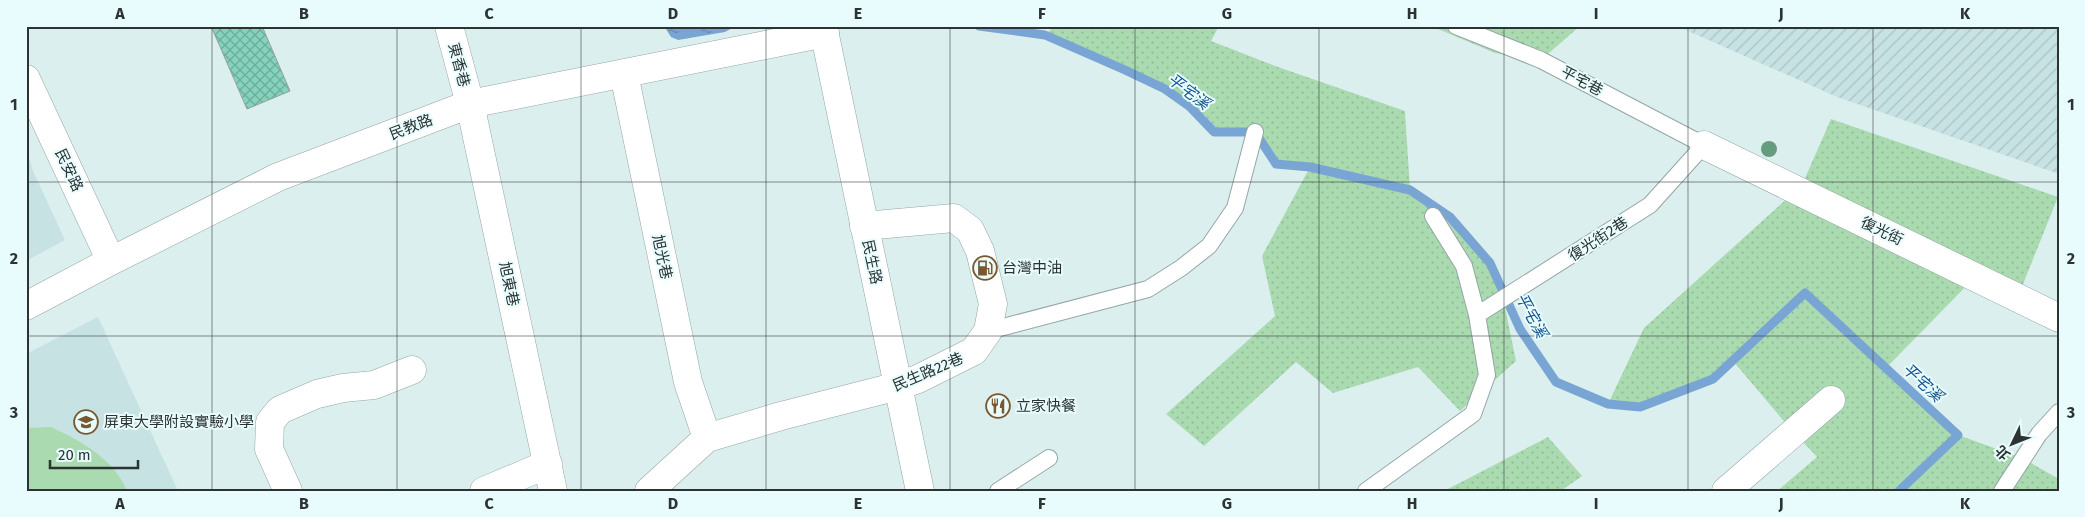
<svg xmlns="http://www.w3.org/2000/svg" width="2085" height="517" font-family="'Fira Sans','Noto Sans TC',sans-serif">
<defs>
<pattern id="industrial-furrows" width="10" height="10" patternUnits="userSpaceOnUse" patternTransform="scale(1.25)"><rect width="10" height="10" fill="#c7e2e3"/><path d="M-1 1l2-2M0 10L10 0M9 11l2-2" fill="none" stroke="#abc2c3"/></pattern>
<pattern id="grass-dots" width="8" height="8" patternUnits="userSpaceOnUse" patternTransform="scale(1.25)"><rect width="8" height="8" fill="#aadab0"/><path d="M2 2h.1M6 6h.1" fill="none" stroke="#92bc98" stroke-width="1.8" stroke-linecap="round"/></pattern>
<pattern id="water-ripples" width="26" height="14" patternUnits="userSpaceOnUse" patternTransform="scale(1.25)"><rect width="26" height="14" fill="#79a5d4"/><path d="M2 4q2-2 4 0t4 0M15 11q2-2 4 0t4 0" fill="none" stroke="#6387ad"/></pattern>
<pattern id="building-cross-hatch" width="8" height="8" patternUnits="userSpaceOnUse" patternTransform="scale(1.25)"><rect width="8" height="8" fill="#85d3bc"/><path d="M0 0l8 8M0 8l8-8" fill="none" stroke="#6dac99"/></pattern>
</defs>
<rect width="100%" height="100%" fill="#dcefef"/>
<path fill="#c7e2e3" d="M26,147L33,171L65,240L26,261Z
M98,317L178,491H26V354Z"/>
<path fill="url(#industrial-furrows)" d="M1677,26H2059V174L1837,97Z"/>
<path fill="url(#grass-dots)" d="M1054,26H1219L1211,41L1275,66L1405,111L1410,190L1450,217L1490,263L1502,293L1516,361L1460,411L1418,367L1333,393L1296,362L1204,446L1166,414L1275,316L1262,256L1310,167L1276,164L1255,132H1214L1189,106L1165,89L1045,35Z
M1431,26H1580L1541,60L1495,53Z
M1831,119L2058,197L2021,289L1981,271L1886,368L1958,435L2022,458L2059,479V491H1777L1817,457L1788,426L1733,361L1713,379L1640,407L1608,404L1644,328L1802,185Z
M1548,437L1582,476L1561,491H1444Z"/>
<path fill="#aadab0" d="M51,427C81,441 114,459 127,491H26V428Z"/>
<path fill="url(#water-ripples)" d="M664,26H736L725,32L678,40L671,37Z"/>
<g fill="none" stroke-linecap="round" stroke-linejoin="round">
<path stroke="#79a5d4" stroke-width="9" d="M979,26L1045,35L1125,70L1165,89L1189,106L1214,132H1255L1276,164L1310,167L1410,190L1450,217L1490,263L1520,329L1556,382L1608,404L1640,407L1713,379L1805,293L1958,435L1899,491"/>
</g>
<path fill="url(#building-cross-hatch)" stroke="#92a29d" d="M211,26H262L290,91L247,109Z"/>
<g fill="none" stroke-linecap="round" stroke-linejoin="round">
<g stroke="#94a5a6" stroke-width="18">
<path id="lane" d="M1456,26L1541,60L1704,145L1650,205L1477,315
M988,331L1148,289L1181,268L1209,246L1235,208L1255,132
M998,491L1049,458
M1366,491L1473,414L1487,375L1477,315L1464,266L1433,216
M2002,491L2039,434L2059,412"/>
</g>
<g stroke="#94a5a6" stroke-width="29">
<path id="street" d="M449,26L470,104L553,491
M624,74L688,382L707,438
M26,79L111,261
M1704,145L2059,318
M26,306L111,261L278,177L470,104L825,33
M288,491L269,449L270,422L280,410L317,394L343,388L374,385L412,370
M484,491L548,464
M649,491L707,438L781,416L898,386L918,379L974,351L988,331L993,304L980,251L970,230L954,218L864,226
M1726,491L1831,400"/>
</g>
<g stroke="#94a5a6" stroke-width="29">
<path id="secondary" d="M823,26L920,491"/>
</g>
<use href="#lane" stroke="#fff" stroke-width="16"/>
<use href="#street" stroke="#fff" stroke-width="28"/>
<use href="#secondary" stroke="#fff" stroke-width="28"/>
</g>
<circle fill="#669c7e" cx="1769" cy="149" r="8"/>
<path fill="none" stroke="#2c3333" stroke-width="1" stroke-opacity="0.55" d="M212,26V491M397,26V491M581,26V491M766,26V491M950,26V491M1135,26V491M1319,26V491M1504,26V491M1688,26V491M1873,26V491M26,182H2059M26,336H2059"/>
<defs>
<g id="fuel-ring" transform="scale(1.25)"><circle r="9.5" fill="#e9fcfd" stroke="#79582f" stroke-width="1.5"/><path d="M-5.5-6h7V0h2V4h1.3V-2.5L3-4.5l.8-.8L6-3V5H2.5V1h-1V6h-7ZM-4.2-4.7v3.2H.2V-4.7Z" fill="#79582f"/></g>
<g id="restaurant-ring" transform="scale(1.25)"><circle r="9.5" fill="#e9fcfd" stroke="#79582f" stroke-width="1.5"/><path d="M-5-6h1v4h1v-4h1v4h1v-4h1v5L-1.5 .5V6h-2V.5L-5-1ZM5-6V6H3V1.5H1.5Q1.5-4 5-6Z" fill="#79582f"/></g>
<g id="school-ring" transform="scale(1.25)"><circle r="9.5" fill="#e9fcfd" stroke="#79582f" stroke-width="1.5"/><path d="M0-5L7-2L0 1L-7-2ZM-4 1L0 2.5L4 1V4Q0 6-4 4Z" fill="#79582f"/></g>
</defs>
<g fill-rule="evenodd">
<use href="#fuel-ring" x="985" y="268"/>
<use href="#restaurant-ring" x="998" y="406"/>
<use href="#school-ring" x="86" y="422"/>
</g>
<g text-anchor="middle" stroke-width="4" stroke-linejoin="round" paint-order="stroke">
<g font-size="15" fill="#2c3333" stroke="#e9fcfd">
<text transform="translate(459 65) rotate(75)" y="5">東香巷</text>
<text transform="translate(1582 81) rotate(28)" y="5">平宅巷</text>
<text transform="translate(411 127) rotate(-21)" y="5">民教路</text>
<text transform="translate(69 170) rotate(65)" y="5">民安路</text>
<text transform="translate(1882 231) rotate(26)" y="5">復光街</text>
<text transform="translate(1598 239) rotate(-33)" y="5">復光街2巷</text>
<text transform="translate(662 257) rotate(78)" y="5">旭光巷</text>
<text transform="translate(872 262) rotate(78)" y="5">民生路</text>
<text transform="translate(509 284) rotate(78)" y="5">旭東巷</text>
<text transform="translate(928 372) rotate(-23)" y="5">民生路22巷</text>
</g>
<g font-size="15" fill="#2c3333" stroke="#e9fcfd" text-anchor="start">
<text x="1002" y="273">台灣中油</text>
<text x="1016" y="411">立家快餐</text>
<text x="104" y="427">屏東大學附設實驗小學</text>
</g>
<g font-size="16" font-style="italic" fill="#14548e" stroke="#e9fcfd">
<text transform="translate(1189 91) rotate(37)" y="6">平宅溪</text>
<text transform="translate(1532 315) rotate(62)" y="6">平宅溪</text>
<text transform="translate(1923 382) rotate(43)" y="6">平宅溪</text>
</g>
</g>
<rect width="2085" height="517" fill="none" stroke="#e9fcfd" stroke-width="55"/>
<g transform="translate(2012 444) rotate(227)" stroke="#e9fcfd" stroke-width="4" paint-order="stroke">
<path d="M0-4L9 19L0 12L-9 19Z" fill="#2c3333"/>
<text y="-8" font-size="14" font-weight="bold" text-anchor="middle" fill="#2c3333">北</text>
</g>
<path d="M50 460v8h88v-8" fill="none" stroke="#2c3333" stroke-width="2.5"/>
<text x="58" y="460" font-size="15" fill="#2c3333" stroke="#e9fcfd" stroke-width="4" paint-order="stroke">20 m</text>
<rect x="28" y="28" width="2030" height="462" fill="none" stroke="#2c3333" stroke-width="2"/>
<g font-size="16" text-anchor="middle" font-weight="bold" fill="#2c3333">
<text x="120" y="19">A</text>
<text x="304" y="19">B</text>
<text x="489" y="19">C</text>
<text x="673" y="19">D</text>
<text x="858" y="19">E</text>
<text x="1042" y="19">F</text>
<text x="1227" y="19">G</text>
<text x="1412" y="19">H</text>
<text x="1596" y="19">I</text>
<text x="1781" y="19">J</text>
<text x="1965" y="19">K</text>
<text x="14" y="110">1</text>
<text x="2071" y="110">1</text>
<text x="14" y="264">2</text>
<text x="2071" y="264">2</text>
<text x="14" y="418">3</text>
<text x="2071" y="418">3</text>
<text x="120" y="509">A</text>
<text x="304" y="509">B</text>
<text x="489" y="509">C</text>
<text x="673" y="509">D</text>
<text x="858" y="509">E</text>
<text x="1042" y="509">F</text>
<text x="1227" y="509">G</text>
<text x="1412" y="509">H</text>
<text x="1596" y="509">I</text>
<text x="1781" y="509">J</text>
<text x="1965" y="509">K</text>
</g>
</svg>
